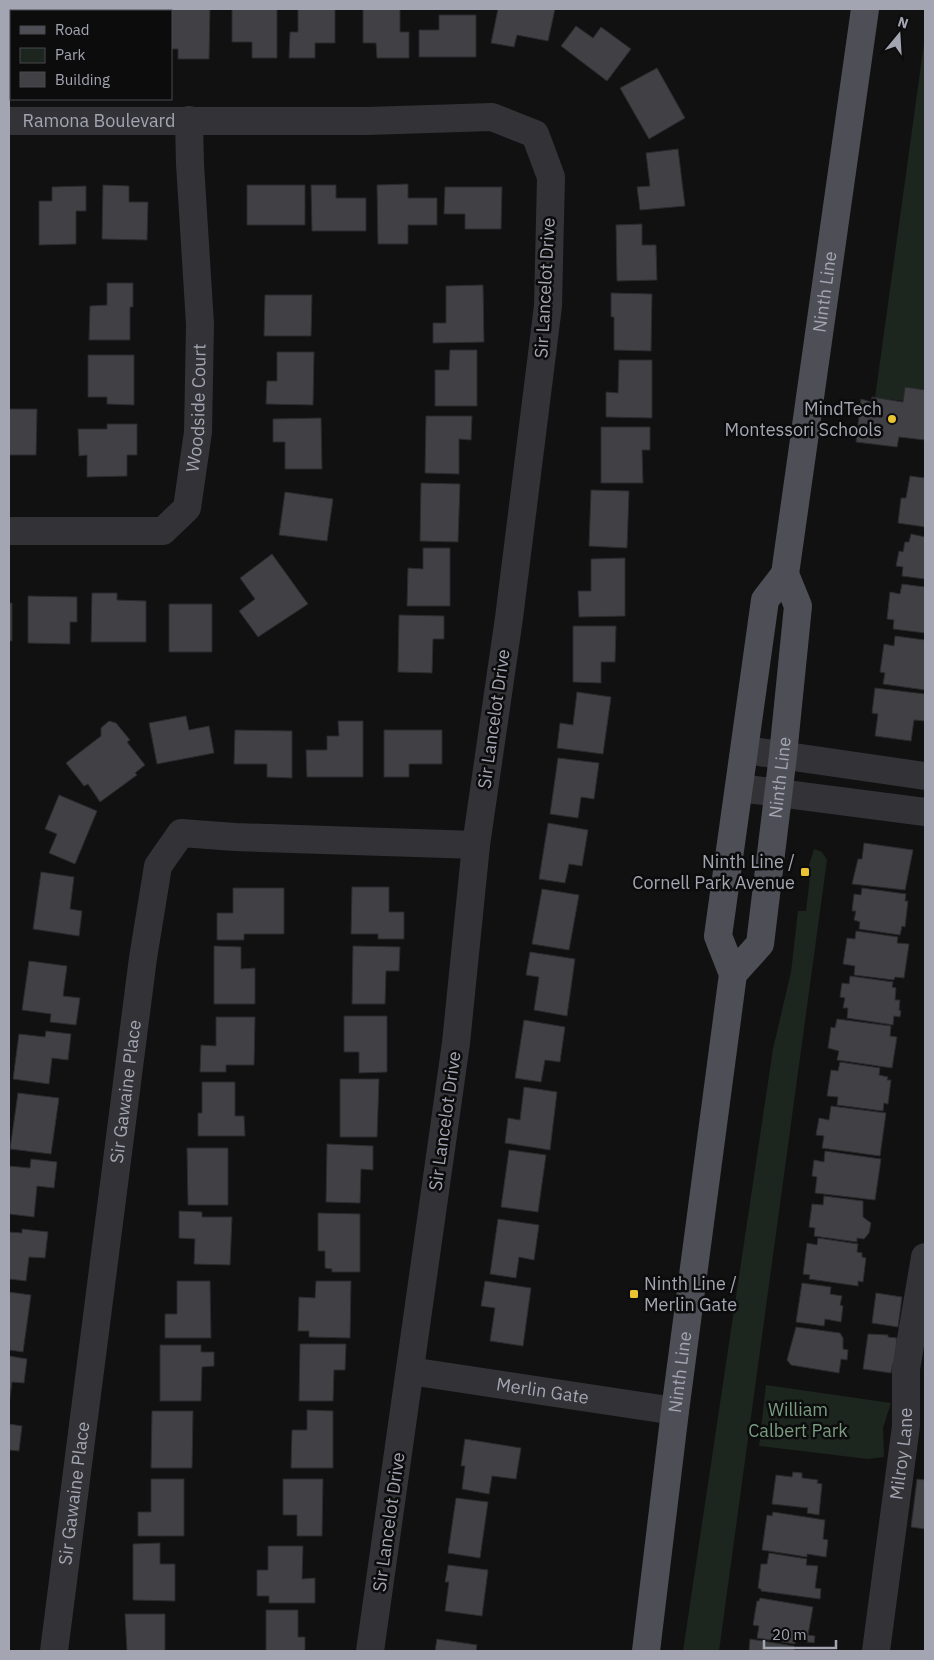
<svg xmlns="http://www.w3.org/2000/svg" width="934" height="1660" font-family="'IBM Plex Sans',sans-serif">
<rect width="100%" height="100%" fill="#111112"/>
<path fill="#1d251f" d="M925,36V403L875,398Z
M814,849L822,852L827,860L719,1651H683L773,1049L791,972L798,911H806L810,876L806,875Z
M766,1385L891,1403L883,1428L884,1457L868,1459L759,1446Z"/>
<path fill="#404045" stroke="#2b2b2e" d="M23,9H68L69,11H23Z
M97,9H136L135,11H97Z
M162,9H210L209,59H178V49H171V11H162Z
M232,9H277V58H252V42H232Z
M298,9H335V43H315V58H289L290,32H298Z
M363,9H400V32H409V58H377L376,43H363Z
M498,9H555L548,41L517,35L514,47L491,43Z
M439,15H476V57H419V30H439Z
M576,26L593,38L601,27L631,49L607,81L561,46Z
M657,68L685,118L649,139L620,88Z
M678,149L685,206L640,210L637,187L650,186L646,153Z
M408,184V198H437V225H408V244H378L377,185Z
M103,185L129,186V202H148L147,240L102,239Z
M247,185H305V225H247Z
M311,185H336V198H366V231H312Z
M86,186V211H76V244L39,245V201H52V187Z
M445,187H502L501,229H465V214H444Z
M642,224V245H656L657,280L617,281L616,225Z
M107,283H133V307H130V340H89L90,306L107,305Z
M483,285L484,342L433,343V323H446V286Z
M611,293L652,294L651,351L614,350V317H611Z
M265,295H312L311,336H264Z
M450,350H477V406H435V370H449Z
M277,352H314L313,405L266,404L267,381H277Z
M88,355H134V405L107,404V397H88Z
M619,360H652V418L606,417V392L618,393Z
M905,387L925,390V440L899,437L897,447L856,442L861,399L871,402L872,397L903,402Z
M9,409H37L36,455H9Z
M426,416H472L471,440L459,439V474L425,473Z
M321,418L322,469H285V442H273V419Z
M107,424H137V455H127V476L87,477V455L79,456L78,429H107Z
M601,427H650V450H642L643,483H601Z
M910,476L925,478V527L898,523L901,498H906Z
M421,483L460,484L458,542L420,541Z
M591,490L629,491L627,548L589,546Z
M285,492L333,499L327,541L279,535Z
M911,534L925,537V579L902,576L903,567L896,566L899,551L903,552L905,542H909Z
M423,548H450V606H407L408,568L423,569Z
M272,554L308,604L258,637L239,611L255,599L240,578Z
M625,558V616L579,617L578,591H591V559Z
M902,584L925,587V633L893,629L894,620L887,619L890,592L900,594Z
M92,593H117V600L146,601V642H91Z
M28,596L77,597V622H70V644L28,643Z
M9,603H12V641H9Z
M169,604H212V652H169Z
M399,615L444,616V639H433L432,673L398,672Z
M573,626H616L615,662H601V683L573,682Z
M895,636L925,640V690L883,684L885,673L880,672L884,644L894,646Z
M875,688L925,694V721L914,720L911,741L875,736L878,714L872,713Z
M577,692L611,697L603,754L557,748L560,723L573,725Z
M186,716L189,730L209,726L214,753L157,764L149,723Z
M109,721L116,723L130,740L127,742L145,765L135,773L137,775L100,802L88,784L84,786L66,763L101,736V728Z
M338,721H363V777H307L306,750H327V736H339Z
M235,730L292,731V778L267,777V764H234Z
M384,730H442V764H409V777H384Z
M558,758L599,763L594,799L581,797L578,818L550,814Z
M59,795L97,811L75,864L49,853L57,834L45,829Z
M548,823L588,830L582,866L569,864L565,883L539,879Z
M864,843L913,850L905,890L852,884L858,859H862Z
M41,872L74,877L70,909L82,911L79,936L33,929Z
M352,887H389V912H404V939H378V934H351Z
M233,888H284V934H244V940H217V913H233Z
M862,888L906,894L905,901H908L905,927L902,926L900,935L859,929L860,922L854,920L856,911H852L854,894L861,895Z
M542,889L579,895L569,950L532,944Z
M856,931L898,937L897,943L909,944L904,978L895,977L894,980L854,975L855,966L843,964L847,938L855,939Z
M214,946L241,947V969L255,968V1004H214Z
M353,946L400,947L399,971H386L385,1004H352Z
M530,952L575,959L567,1016L534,1010L539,977L526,975Z
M29,961L67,966L63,996L80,998L76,1025L50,1022L51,1014L22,1010Z
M850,976L893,982L892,987L896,988L895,1000H900L899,1010L901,1011L900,1017L894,1016L893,1025L847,1018L848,1008H843L845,998L840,997L842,983L849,984Z
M344,1016H387V1072L359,1073V1052H344Z
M216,1017H255L254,1065H226V1072H200L201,1045L216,1046Z
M837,1019L891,1026L890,1036L897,1037L892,1068L837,1060L839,1051L828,1048L831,1027L835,1028Z
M524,1020L565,1027L560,1062L545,1060L541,1082L515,1078Z
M46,1031L71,1034L68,1060L52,1058L49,1084L13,1079L19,1034L45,1037Z
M840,1062L880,1068L879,1075L888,1077L887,1080H891L888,1104L884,1103L883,1111L837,1105L838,1097L827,1096L831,1070L838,1071Z
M340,1079H379L377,1137H340Z
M202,1082H235V1116H244L245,1136H198V1113H202Z
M524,1087L557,1092L550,1150L505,1143L508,1118L520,1120Z
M18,1093L59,1098L51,1154L10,1149Z
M831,1106L886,1113L880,1156L822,1148L824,1136L816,1135L819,1118L829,1120Z
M327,1144L373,1146V1170L361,1169L360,1203L326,1202Z
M187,1148H228V1205H188Z
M509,1150L546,1155L538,1212L501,1207Z
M825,1151L881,1159L875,1200L815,1193L817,1177L812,1176L814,1160L824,1162Z
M31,1159L57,1162L54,1188L37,1186L34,1217L9,1214V1166L30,1168Z
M824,1196L863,1201V1217L871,1223L869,1233L864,1239L857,1238V1242L814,1236L815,1228L809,1227L812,1204L823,1205Z
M179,1211L202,1212V1217H232L230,1265L194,1264L195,1239L179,1238Z
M318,1213L360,1214V1272H332V1269L325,1268V1251H318Z
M498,1219L539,1225L534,1260L519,1257L516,1278L490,1274Z
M22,1229L48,1232L45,1258L29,1257L26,1281L9,1279V1232L22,1233Z
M818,1238L858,1244L857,1252L862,1253V1257L866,1258L863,1282L858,1281V1286L809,1279L810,1275L803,1274L807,1243L817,1245Z
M177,1281H210L211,1338H165V1314H177Z
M316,1281H351L350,1338L309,1337V1331H298L299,1297L315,1298Z
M485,1281L531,1288L523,1346L490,1341L495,1308L481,1306Z
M802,1283L831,1287L830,1294L842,1296L840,1305L843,1306L841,1322L825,1319L824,1326L796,1322Z
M9,1292L31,1295L23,1352L9,1350Z
M876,1293L902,1297L898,1327L872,1323Z
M796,1327L840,1333L843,1338V1349L848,1350L847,1360L841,1359L839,1373L791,1365L787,1360Z
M868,1334L888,1335V1337L897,1338L895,1363H893L891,1373L863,1369Z
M300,1344H346L345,1370H334L333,1401H299Z
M160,1345H201V1352H214V1366L202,1367L201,1401H160Z
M9,1356L27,1359L24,1383L12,1382L9,1405Z
M307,1410L333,1411V1468H291L292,1430H307Z
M152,1411H193L192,1468H151Z
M9,1424L22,1426L19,1451L9,1450Z
M465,1439L521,1448L516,1479L492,1476L489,1494L462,1489L465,1466H461Z
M793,1472L802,1473V1478L818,1480L817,1483L822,1484L819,1515L807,1513L808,1508L772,1504L776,1475L792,1477Z
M151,1479H184V1536H138V1512H151Z
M283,1479H323L322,1536H297V1515H283Z
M917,1479L925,1480V1529L911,1527Z
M456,1498L488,1502L480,1558L448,1553Z
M773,1512L825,1520L823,1539L828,1540L826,1557L807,1554V1557L762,1550L767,1515L772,1516Z
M160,1543V1564H175V1601L133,1600V1544Z
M268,1546H303L302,1579L315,1578V1603H269V1596H257V1570H268Z
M769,1553L807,1559L806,1565L818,1566L815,1588L821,1589L820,1599L761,1591V1589L758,1588L761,1564H767Z
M448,1565L488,1570L482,1616L445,1611L449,1582H445Z
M760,1598L813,1607L808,1635L815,1636L814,1643L795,1640V1644L757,1638L759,1626L753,1625L757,1601H759Z
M266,1610H298V1637H305V1651H266Z
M125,1614H165V1651H127Z
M437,1639L477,1645L476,1651H435Z
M750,1639L794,1646V1651H796H749Z"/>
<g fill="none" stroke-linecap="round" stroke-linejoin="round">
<g stroke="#323237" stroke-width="28">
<path id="s1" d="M9,121H367L492,117L535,134L551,177L548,306L509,618L476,845L456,1043L370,1651"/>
<path id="s2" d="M9,531H163L187,508L198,432L200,324L190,164L189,120"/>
<path d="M745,750L925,776"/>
<path d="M740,788L925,812"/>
<path id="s3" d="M410,1371L675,1411"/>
<path id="s4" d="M54,1651L143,958L158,866L181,833L235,837L476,845"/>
<path id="s5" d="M876,1651L906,1426V1369L925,1257"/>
</g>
<g stroke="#4e4f56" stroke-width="28">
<path id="s6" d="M733,974L760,944L783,755L798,606L785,574L865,9"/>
<path id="s7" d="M646,1651L675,1411L733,974L718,936L765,600L785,574"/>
</g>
</g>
<g fill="#e9c332" stroke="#0c0c0d" stroke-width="2">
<circle cx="892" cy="419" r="5"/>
<rect x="800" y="867" width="10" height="10" rx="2.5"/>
<rect x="629" y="1289" width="10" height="10" rx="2.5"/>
</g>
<g text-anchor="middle" stroke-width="5" stroke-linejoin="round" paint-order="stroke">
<g font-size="18" fill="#a3a5b2" stroke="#0c0c0d">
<text dy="6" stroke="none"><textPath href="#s1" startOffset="90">Ramona Boulevard</textPath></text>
<text transform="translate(545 288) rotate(-87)" y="6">Sir Lancelot Drive</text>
<text dy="6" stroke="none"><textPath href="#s6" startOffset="700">Ninth Line</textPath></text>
<text dy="6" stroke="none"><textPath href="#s2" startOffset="288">Woodside Court</textPath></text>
<text transform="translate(494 719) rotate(-82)" y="6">Sir Lancelot Drive</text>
<text dy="6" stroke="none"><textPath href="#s6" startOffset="208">Ninth Line</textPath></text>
<text dy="6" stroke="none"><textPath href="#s4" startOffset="564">Sir Gawaine Place</textPath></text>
<text transform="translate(445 1121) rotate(-82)" y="6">Sir Lancelot Drive</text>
<text dy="6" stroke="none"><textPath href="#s7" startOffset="281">Ninth Line</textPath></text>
<text dy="6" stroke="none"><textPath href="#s3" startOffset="134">Merlin Gate</textPath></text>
<text dy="6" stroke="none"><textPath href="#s5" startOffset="199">Milroy Lane</textPath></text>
<text dy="6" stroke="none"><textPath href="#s4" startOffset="159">Sir Gawaine Place</textPath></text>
<text transform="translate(389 1522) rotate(-82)" y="6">Sir Lancelot Drive</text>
</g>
<g font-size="18" fill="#a3a5b2" stroke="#0c0c0d" text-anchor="end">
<text x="882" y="415">MindTech<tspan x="882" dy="21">Montessori Schools</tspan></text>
<text x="795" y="868">Ninth Line /<tspan x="795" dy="21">Cornell Park Avenue</tspan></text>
<text x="644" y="1290" text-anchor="start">Ninth Line /<tspan x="644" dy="21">Merlin Gate</tspan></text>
</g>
<g font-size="18" fill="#7a9d81" stroke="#0c0c0d">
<text x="798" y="1416">William<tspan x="798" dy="21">Calbert Park</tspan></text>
</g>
</g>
<rect width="934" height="1660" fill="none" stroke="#a3a5b2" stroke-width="20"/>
<rect x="10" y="10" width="162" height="90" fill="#0c0c0d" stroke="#48494f"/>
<rect x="20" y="26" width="25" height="8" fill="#4e4f56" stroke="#48494f"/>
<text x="55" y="35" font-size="15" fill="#a3a5b2">Road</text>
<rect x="20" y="48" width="25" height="15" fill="#1d251f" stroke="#48494f"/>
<text x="55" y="60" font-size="15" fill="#a3a5b2">Park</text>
<rect x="20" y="72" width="25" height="15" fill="#404045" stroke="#48494f"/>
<text x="55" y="85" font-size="15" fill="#a3a5b2">Building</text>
<g transform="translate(899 35) rotate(18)" stroke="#0c0c0d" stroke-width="4" paint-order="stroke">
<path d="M0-4L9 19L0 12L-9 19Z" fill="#a3a5b2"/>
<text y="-8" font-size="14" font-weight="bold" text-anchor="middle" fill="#a3a5b2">N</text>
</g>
<path d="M764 1640v8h72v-8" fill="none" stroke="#a3a5b2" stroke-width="2.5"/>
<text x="772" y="1640" font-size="15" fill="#a3a5b2" stroke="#0c0c0d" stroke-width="4" paint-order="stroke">20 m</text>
</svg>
